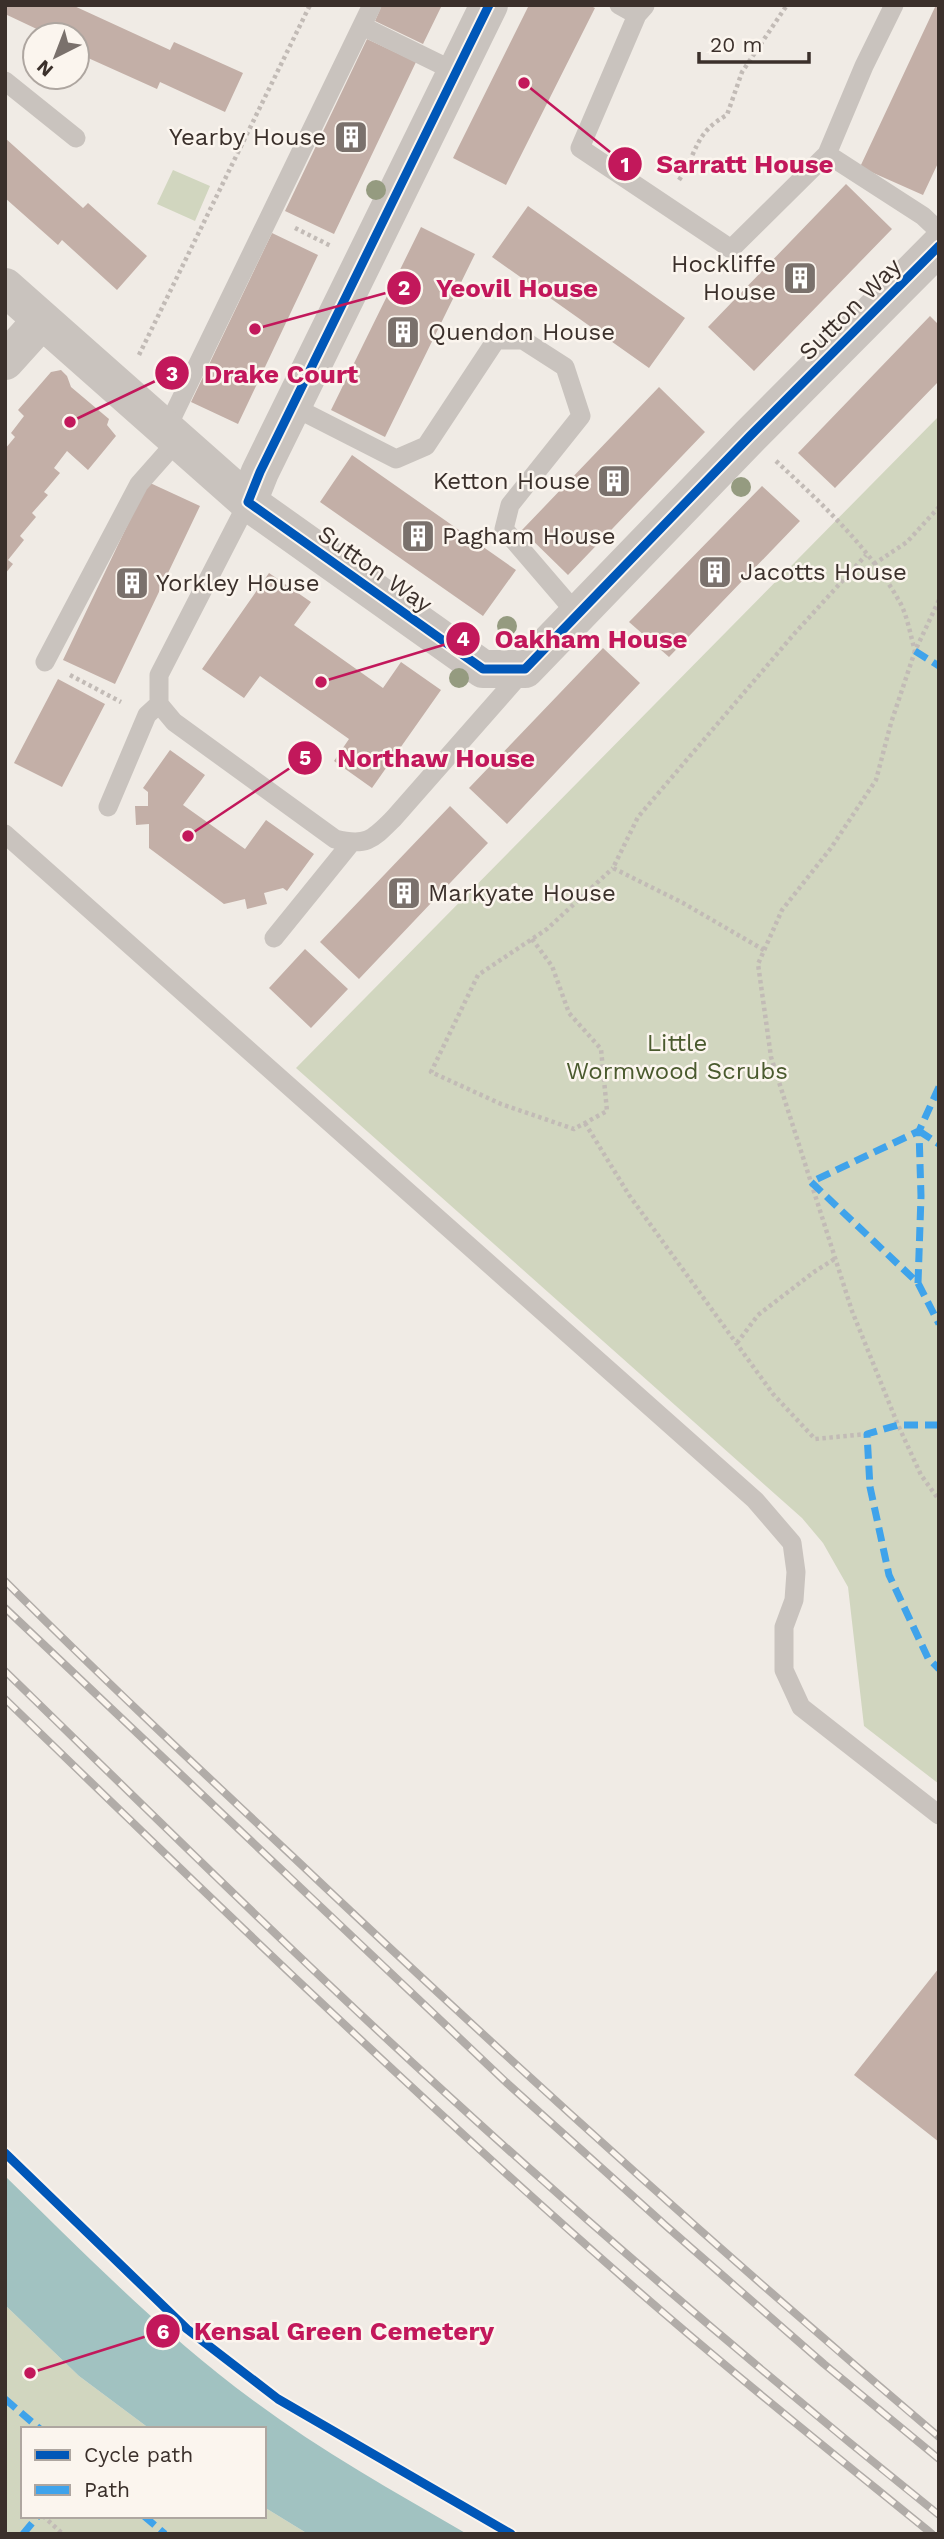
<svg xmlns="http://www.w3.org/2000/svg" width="944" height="2539" font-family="'Work Sans',sans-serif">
<rect width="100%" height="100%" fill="#f0ebe5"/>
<path fill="#d1d6bf" d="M173,170L210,186L195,221L157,204Z
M939,416V1784L864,1726L848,1587L823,1543L802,1518L296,1068Z
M5,2305L79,2376L150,2429H23V2516H264V2507L308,2534H5Z"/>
<path fill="#a1c2c1" d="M5,2176C85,2254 164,2335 254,2401C321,2451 395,2492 467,2534H308L264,2507V2429H150L79,2376L5,2305Z"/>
<path fill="#c3afa7" d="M5,5H72L170,50L174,42L243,73L225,112L160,82L157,89L77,53V35H39L41,31L5,14Z
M382,5H442L423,44L375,21Z
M529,5H589L595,8L506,185L453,158Z
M936,5H939V161L923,195L860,167Z
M367,39L416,62L334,234L285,211Z
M5,138L83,208L88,203L147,256L117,290L62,240L58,245L5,198Z
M846,184L892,229L754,371L708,327Z
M528,206L685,318L649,368L492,257Z
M421,227L475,254L385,437L331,410Z
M272,233L318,255L238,424L191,402Z
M930,316L939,325V381L835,488L798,453Z
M61,370L67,376L71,387L109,419L107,425L116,436L88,470L67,451L54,468L60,473L44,492L48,495L32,513L36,517L20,536L24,540L8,560L13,564L5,574V449L15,437L11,433L24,416L18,410L51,372Z
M659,387L705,432L568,575L522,530Z
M352,455L516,570L483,616L320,502Z
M148,482L200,506L115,684L63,660Z
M762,486L800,521L669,657L629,622Z
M269,573L311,602L294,625L383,688L401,662L441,690L372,788L334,761L349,739L260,676L244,698L202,669Z
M603,648L640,683L507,824L469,788Z
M58,679L105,704L62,787L14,763Z
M170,750L205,775L183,805L245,849L266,820L314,854L287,891L283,888L264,893L267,904L247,909L245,899L224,904L149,848V824L136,825L135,806H148V792L143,788Z
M450,806L488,843L359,979L320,942Z
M305,949L348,989L311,1028L269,988Z
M939,1968V2142L854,2075Z"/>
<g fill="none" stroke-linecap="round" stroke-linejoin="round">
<path stroke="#c2bbb6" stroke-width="4.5" stroke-dasharray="3.5 3.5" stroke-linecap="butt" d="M679,180C698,152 694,133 727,115L742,72L787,5
M295,228L331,246
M139,355L310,5
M776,461C821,503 867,545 898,599C907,613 910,634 915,651
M874,564L907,542L939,507
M939,600L915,651L891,723L876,780L831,848L782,910L758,964L771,1057L852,1311L898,1425L921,1475L939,1500
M70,675L121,702
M532,939L552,966L569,1013L601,1049L607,1111L574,1129L501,1104L431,1072L478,975L547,929L613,868
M764,950L683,903L613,868L638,817L794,634L866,555
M585,1123L629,1195L773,1394L815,1439L867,1434
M737,1343L758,1315L814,1272L836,1258
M43,2516L63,2534"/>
<path stroke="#c9c3be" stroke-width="19" d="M619,5L637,15L645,6
M637,15L580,148L731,249L827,154L923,216L939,231
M362,26L456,72
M5,81L76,138
M827,154L864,66L894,5
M292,406L396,459L426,446L496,340H523L565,367L581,416L510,505L504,529L577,614
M166,430L372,5
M248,502L159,675V704L174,722L335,839C367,847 373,839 394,818L525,669
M45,662L139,484L178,440
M108,807L147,715L159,704
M5,834L755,1500L792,1543L796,1572L794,1600L784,1627V1670L801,1707L939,1815
M274,938L351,843"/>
<path stroke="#c9c3be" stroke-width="38" d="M489,5L260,472L248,502L483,669H525L750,436L939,246
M5,287L248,502
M5,361L42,320"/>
<g stroke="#b1aca8" stroke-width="8">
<path id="rail" d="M5,1581C98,1674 194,1764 290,1854C501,2054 717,2249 939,2437
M5,1608L508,2084L665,2225L824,2364L939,2459
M5,1671C149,1811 291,1952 439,2087C601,2235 768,2378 939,2515
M5,1699C209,1897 414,2095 628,2282C727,2369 830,2451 932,2534"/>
</g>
<use href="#rail" stroke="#fbf5ee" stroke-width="5" stroke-dasharray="16" stroke-linecap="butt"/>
<path stroke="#3fa3eb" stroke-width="7" stroke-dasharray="14 7" stroke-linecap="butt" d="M915,651L939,666
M939,1087L919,1131L811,1182L918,1283L939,1324
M919,1131L939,1144
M918,1283L921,1196L919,1131
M939,1425H898L867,1434L870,1487L889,1575L928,1658L939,1669
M5,2399L40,2429
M144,2516L165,2534
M23,2534L38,2516"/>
<g stroke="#fbf5ee" stroke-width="13">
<path id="cycleway" d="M489,5L260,472L248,502L483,669H525L750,436L939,246
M5,2153L187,2329L278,2399L511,2534"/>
</g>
<use href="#cycleway" stroke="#0057b8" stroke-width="9"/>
</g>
<g fill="#959b80">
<circle cx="376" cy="190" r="10"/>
<circle cx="741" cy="487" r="10"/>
<circle cx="507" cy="626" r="10"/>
<circle cx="459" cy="678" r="10"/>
</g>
<defs>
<g id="building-square" transform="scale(1.75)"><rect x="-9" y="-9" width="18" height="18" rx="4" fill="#7a716c" stroke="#fbf5ee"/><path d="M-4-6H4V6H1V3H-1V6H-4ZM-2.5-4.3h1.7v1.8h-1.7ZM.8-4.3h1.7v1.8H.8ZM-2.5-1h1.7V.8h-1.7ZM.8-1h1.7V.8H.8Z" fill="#fff"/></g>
</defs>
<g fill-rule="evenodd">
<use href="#building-square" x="351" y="137"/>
<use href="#building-square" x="800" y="278"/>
<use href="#building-square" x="403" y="332"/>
<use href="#building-square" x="614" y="481"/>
<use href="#building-square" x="418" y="536"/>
<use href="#building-square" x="715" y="572"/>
<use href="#building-square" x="132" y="583"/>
<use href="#building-square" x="404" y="893"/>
</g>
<g text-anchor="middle" stroke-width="5" stroke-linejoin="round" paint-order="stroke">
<g font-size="24" fill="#3b302b" stroke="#fbf5ee" text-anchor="start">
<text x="326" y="145" text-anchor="end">Yearby House</text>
<text x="776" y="272" text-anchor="end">Hockliffe<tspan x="776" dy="28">House</tspan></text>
<text x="428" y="340">Quendon House</text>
<text x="590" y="489" text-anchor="end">Ketton House</text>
<text x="442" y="544">Pagham House</text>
<text x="740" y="580">Jacotts House</text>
<text x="156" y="591">Yorkley House</text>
<text x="428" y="901">Markyate House</text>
</g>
<g font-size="24" fill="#3b302b" stroke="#fbf5ee">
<text transform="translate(850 309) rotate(-45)" y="8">Sutton Way</text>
<text transform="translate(375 569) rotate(35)" y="8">Sutton Way</text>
</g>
<g font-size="24" fill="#4a5a2e" stroke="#fbf5ee">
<text x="677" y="1051">Little<tspan x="677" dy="28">Wormwood Scrubs</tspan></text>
</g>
</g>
<path fill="none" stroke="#c2185b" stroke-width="2.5" d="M524 83L625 164M255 329L404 288M70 422L172 373M321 682L463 639M188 836L305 758M30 2373L163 2331"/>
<g fill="#c2185b" stroke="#fbf5ee" stroke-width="2.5">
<circle cx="524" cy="83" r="7"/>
<circle cx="255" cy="329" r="7"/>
<circle cx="70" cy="422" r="7"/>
<circle cx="321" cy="682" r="7"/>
<circle cx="188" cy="836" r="7"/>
<circle cx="30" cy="2373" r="7"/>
<circle cx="625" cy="164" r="18"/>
<circle cx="404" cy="288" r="18"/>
<circle cx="172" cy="373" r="18"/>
<circle cx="463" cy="639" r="18"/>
<circle cx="305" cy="758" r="18"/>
<circle cx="163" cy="2331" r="18"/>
</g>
<g font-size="21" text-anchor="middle" font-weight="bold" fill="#fff">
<text x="625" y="172">1</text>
<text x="404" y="295">2</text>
<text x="172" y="381">3</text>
<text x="463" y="646">4</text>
<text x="305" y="765">5</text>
<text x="163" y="2339">6</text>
</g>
<g font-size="26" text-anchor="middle" font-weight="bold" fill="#c2185b" stroke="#fbf5ee" stroke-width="5" stroke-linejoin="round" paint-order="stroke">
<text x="745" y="173">Sarratt House</text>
<text x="517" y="297">Yeovil House</text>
<text x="281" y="383">Drake Court</text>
<text x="591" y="648">Oakham House</text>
<text x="436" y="767">Northaw House</text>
<text x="344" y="2340">Kensal Green Cemetery</text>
</g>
<rect width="944" height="2539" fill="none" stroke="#3b302b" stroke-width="14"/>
<rect x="21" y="2427" width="245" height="91" fill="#fbf5ee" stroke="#aea6a0" stroke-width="2"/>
<rect x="35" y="2450" width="35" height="10" fill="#0057b8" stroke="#aea6a0" stroke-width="2"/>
<text x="84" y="2462" font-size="21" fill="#3b302b">Cycle path</text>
<rect x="35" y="2485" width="35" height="10" fill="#3fa3eb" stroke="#aea6a0" stroke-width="2"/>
<text x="84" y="2497" font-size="21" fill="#3b302b">Path</text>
<g transform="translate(56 56) rotate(222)"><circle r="33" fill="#fbf5ee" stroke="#aea6a0" stroke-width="2"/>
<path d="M0-5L12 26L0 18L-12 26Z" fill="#7a716c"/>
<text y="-10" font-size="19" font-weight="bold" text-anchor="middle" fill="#3b302b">N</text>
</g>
<path d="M699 52v10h110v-10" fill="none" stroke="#3b302b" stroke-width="3.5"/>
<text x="710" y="52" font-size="21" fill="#3b302b" stroke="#fbf5ee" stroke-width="5" paint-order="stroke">20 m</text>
</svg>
